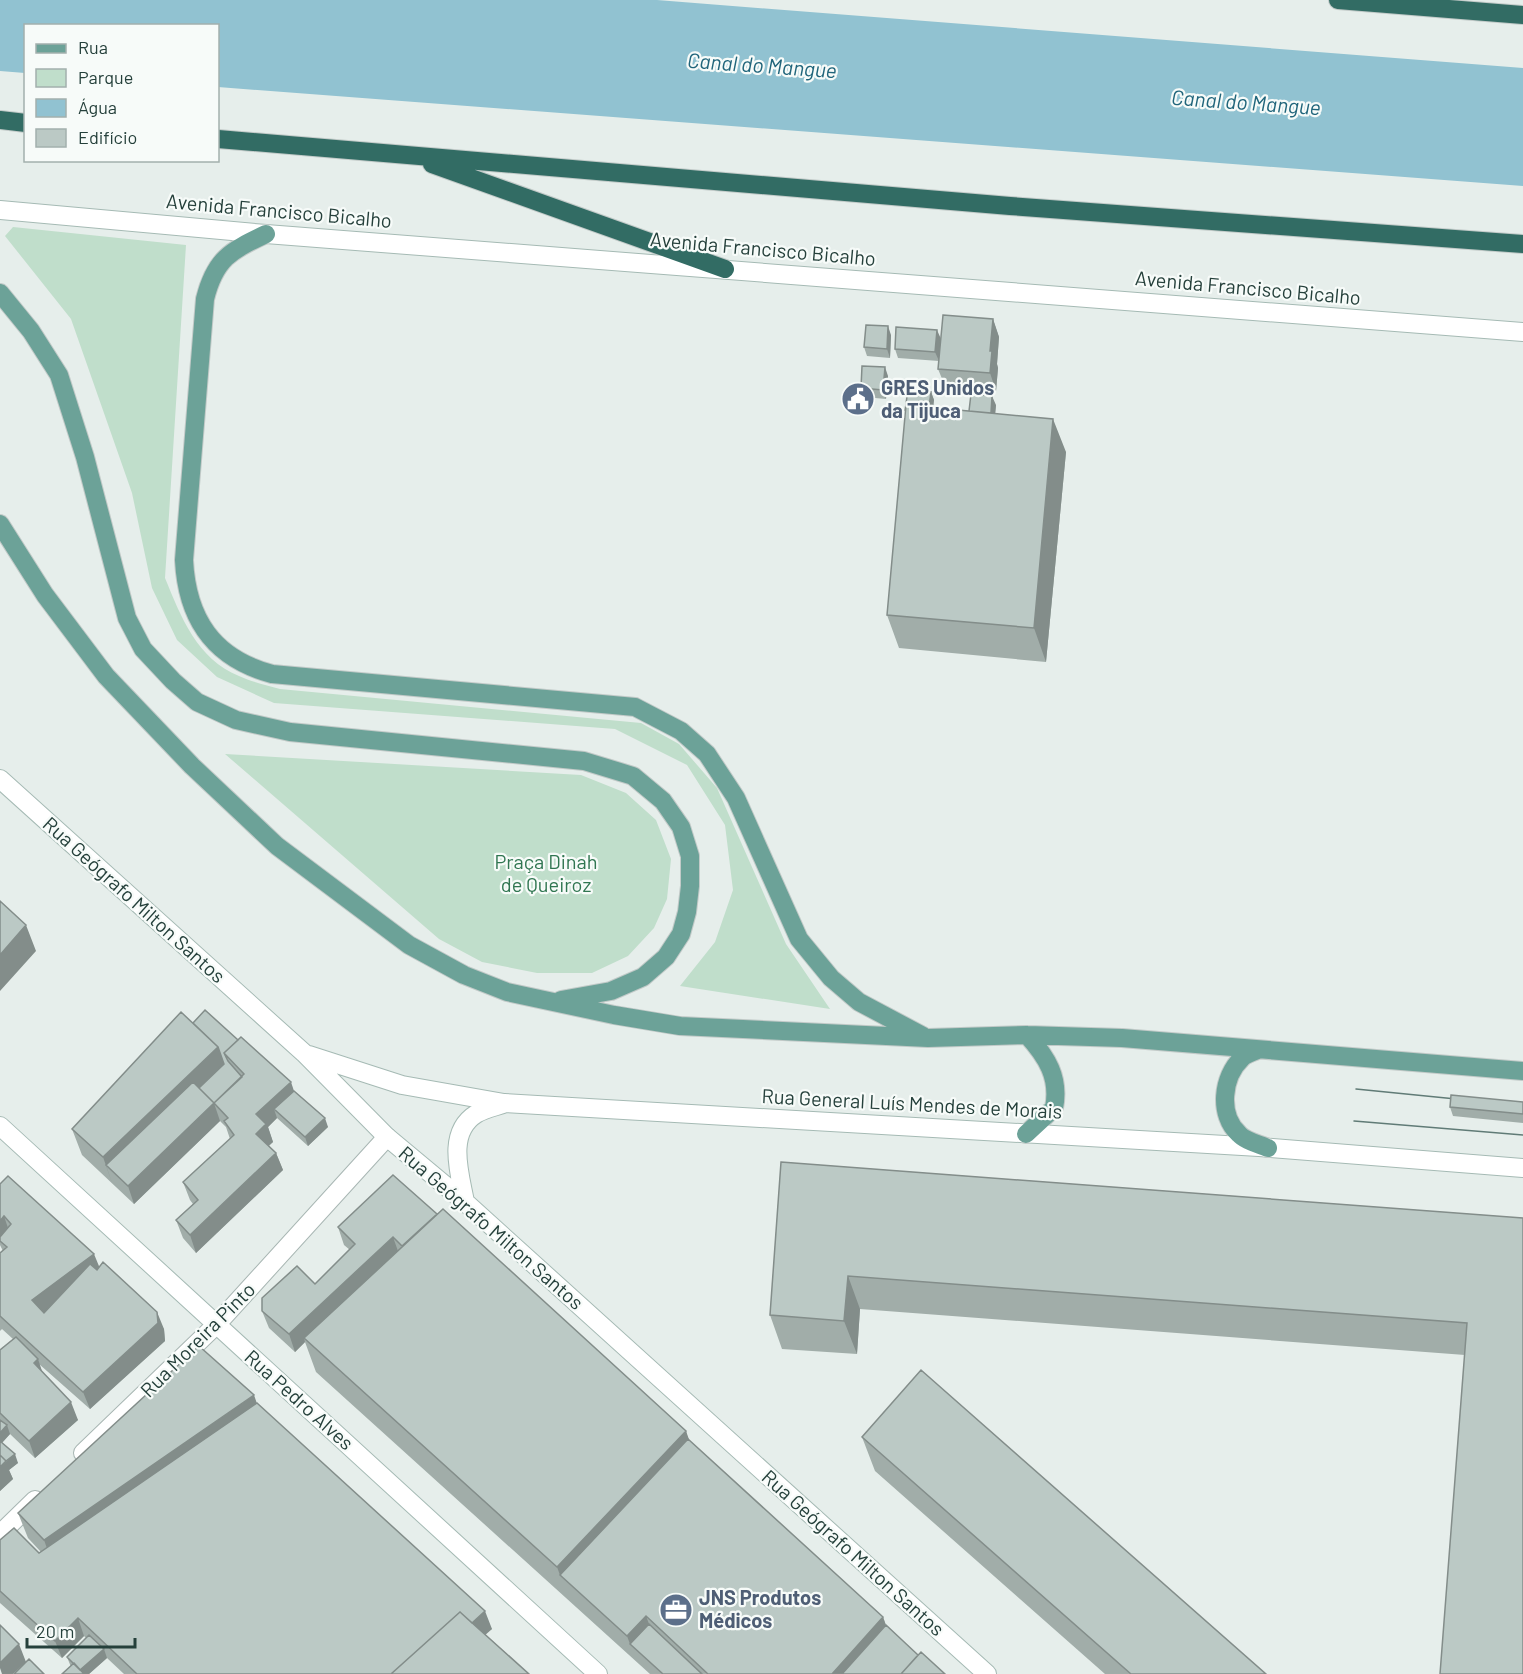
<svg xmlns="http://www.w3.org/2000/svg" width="1523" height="1674" font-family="Barlow,sans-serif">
<rect width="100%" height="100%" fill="#e6eeeb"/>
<path fill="#c0decb" d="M13,227L186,245L165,578C181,617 197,659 239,676C252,682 266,685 280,689L641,723L679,744L717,788L786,944L830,1009L680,986L715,942L733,890L725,825L687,765L615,729L274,703L217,677L177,640L152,588L132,493L71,319L5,236Z
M225,754L581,775L626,793L656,820L671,859L667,899L654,928L628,956L592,973H537L482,962L439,939Z"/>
<path fill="#91c2d1" d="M0,0H657L1523,68V186L218,87V26H26L25,73L0,71Z"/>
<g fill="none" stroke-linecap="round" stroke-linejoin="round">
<g stroke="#a8b6b3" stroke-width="20">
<path id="street" d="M83,1453L217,1324L387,1137
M0,1534L35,1500"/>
</g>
<g stroke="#a5bab4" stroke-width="20">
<path id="secondary" d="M0,210L266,234L1523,332
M0,779L304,1053L387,1137L465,1202L987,1674
M309,1055L402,1085L504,1103L1259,1147L1523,1168
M0,1126L598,1674
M465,1202C460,1174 446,1133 476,1114C484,1109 494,1107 503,1104"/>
</g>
<g stroke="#c2cac8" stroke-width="20">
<path id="primary" d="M266,234C230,251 215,259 205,299L184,560C187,619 213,658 272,674L635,707L681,731L707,754L736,798L799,939L831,978L859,1002L923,1036
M0,293L31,331L59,375L85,457L127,618L143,649L173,681L197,702L236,720L290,732L584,761L633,776L663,801L681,827L690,856V886L687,912L681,934L666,957L643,977L611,991L561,1000
M0,524L45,595L106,676L192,766L277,846L409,945L464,975L507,992L614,1015L680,1026L928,1038L1027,1035L1122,1038L1523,1071
M1258,1050C1253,1052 1246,1054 1242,1058C1222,1077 1218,1115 1239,1134C1245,1141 1259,1144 1268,1148
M1026,1134L1054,1108C1060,1078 1047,1057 1027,1035"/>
</g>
<g stroke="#c2cac8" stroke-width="20">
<path id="highway" d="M1338,0L1523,15
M0,120L26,123
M218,139L1010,206L1523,244
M432,164L725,269"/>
</g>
<use href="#street" stroke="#fff" stroke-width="18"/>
<use href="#secondary" stroke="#fff" stroke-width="18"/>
<use href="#primary" stroke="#6ca298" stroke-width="18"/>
<use href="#highway" stroke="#326c64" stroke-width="18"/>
<path stroke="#607b76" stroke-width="1.5" d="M1356,1089L1466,1100
M1354,1121L1523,1135"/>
</g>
<path fill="#a1ada9" d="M993,319L999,337L997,364L998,368L996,391L945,386L938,369Z
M937,330L939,361L898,358L895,349Z
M891,335L890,358L867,356L864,347Z
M888,376L886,399L864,397L861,388Z
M931,392L934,400L933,408L969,411L996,405L995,413L1066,452L1046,662L899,648L887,615Z
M193,1023L294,1091L328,1127L308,1146L277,1118L268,1127L273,1142L269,1146L276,1153L283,1170L196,1253L183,1238L176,1220L193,1204L190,1200L183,1182L230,1139L226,1127L220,1121L134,1204L82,1155L72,1129Z
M1523,1102V1123L1453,1116L1450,1107Z
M781,1162L1523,1218L1465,1355L860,1309L857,1354L782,1349L770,1315Z
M0,1184L99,1267L164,1329L165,1341L90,1409L39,1364L42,1372L78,1420L35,1458L10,1434L2,1443L18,1463L9,1470L13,1479L0,1491V1350L13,1339L2,1329L0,1331V1253L3,1251L0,1245Z
M437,1214L686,1431L688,1439L883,1617L886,1625L918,1655L945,1674H650L316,1372L305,1342L295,1352L269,1328L262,1311L315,1284L350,1250L344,1245L338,1227Z
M257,1403L492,1629L485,1634L529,1674H124L107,1658L89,1674L71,1667L67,1657L86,1638L84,1636L62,1658L0,1603V1540L39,1553L41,1552L28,1538L18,1513Z
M862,1437L1266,1674H1105L875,1471Z"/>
<path fill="#838d8a" d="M993,319L999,337L997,364L998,368L996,391L990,373V351Z
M888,326L891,335L890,358L887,349Z
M937,330L941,339L939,361L935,352Z
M885,367L888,376L886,399L883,390Z
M931,392L934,400L931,423L928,414Z
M992,396L996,405L993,439L990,430Z
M1053,419L1066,452L1046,662L1034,628Z
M26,925L36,951L0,991V955Z
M218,1047L227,1073L106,1165L112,1183L103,1157Z
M291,1082L297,1100L274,1109L277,1118L268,1127L273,1142L262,1151L256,1134V1114Z
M214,1103L220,1121L134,1204L128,1186Z
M325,1118L328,1127L308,1146L305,1137Z
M276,1153L283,1170L196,1253L190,1235Z
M4,1216L10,1234L0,1241V1221Z
M393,1237L399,1254L304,1338L305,1342L295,1352L289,1334Z
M94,1254L101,1271L38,1318L32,1300Z
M848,1276L860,1309L857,1354L844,1321Z
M157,1312L164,1329L165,1341L90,1409L83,1392Z
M38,1359L44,1377L34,1363Z
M254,1395L263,1421L53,1565L44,1540Z
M71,1402L78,1420L35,1458L29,1441Z
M7,1425L10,1434L0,1445V1433Z
M686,1431L698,1465L560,1575L557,1567Z
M15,1454L18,1463L9,1470L13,1479L0,1491V1467Z
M485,1611L492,1629L441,1674H415Z
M646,1616L656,1642L630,1644L627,1636Z
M883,1617L892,1643L865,1674H832Z
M78,1618L84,1636L62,1658L55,1641Z
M19,1644L26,1662L13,1674H2L0,1668V1663Z
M104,1649L107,1658L89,1674H82L80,1670Z"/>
<path fill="#bbc9c5" stroke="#838d8a" stroke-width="1.5" d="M943,315L993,319L990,351H992L990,373L938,369Z
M866,325L888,326L887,349L864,347Z
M896,327L937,330L935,352L895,349Z
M862,366L885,367L883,390L861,388Z
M908,389L931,392L929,407L906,405L905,411Z
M971,394L992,396L991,413L969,411Z
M906,405L1053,419L1034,628L887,615Z
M0,901L26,925L0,955Z
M205,1010L238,1040L224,1053L228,1061L242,1077L214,1103L199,1088L224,1064L218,1047L193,1023Z
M181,1012L218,1047L103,1157L72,1129Z
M241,1037L291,1082L256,1114L266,1124L256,1134L276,1153L190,1235L176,1220L198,1200L183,1182L234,1135L224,1121L228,1118L214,1103L244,1074L224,1053Z
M193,1082L214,1103L128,1186L106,1165Z
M294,1091L325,1118L305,1137L274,1109Z
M1451,1095L1523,1102V1114L1450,1107Z
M781,1162L1523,1218V1674H1440L1467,1323L848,1276L844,1321L770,1315Z
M393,1175L437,1214L402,1246L393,1237L289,1334L262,1311V1298L297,1266L315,1284L355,1244L338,1227Z
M8,1176L94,1254L32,1300L44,1313L90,1264L97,1270L103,1262L157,1312L158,1323L83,1392L0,1316V1253L7,1247L0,1241V1237L11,1224L4,1216L0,1221V1184Z
M443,1209L686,1431L557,1567L304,1338Z
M16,1337L38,1359L34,1363L71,1402L29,1441L0,1413V1350Z
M199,1346L254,1395L44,1540L18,1513Z
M921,1370L1266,1674H1131L862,1437Z
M257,1403L485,1611L472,1623L460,1612L391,1674H137L78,1618L55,1641L0,1591V1540L14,1528L39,1553Z
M0,1420L7,1425L0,1433Z
M688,1439L883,1617L832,1674H708L646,1616L627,1636L560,1575Z
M0,1441L15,1454L6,1461L0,1455Z
M0,1455L6,1461L0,1467Z
M460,1612L529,1674H391Z
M649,1624L702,1674H663L630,1644Z
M0,1625L19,1644L0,1663Z
M886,1625L918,1655L901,1674H842Z
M89,1635L104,1649L80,1670L67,1657Z
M921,1652L945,1674H901Z
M29,1659L44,1674H14Z
M74,1663L84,1674H62Z"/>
<defs>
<g id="civic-disc" transform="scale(1.725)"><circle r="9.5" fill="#5c6f8a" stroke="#f7fbf9"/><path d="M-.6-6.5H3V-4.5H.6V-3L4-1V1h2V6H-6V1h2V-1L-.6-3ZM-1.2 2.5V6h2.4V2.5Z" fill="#fff"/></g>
<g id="office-disc" transform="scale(1.725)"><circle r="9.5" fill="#5c6f8a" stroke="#f7fbf9"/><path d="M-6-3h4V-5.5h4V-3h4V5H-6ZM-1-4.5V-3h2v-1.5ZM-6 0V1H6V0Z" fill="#fff"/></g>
</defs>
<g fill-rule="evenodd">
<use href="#civic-disc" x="858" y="399"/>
<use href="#office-disc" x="676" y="1610"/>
</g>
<g text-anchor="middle" stroke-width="4.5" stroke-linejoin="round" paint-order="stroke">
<g font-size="20" fill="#25403b" stroke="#f7fbf9">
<text transform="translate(279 211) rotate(5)" y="7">Avenida Francisco Bicalho</text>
<text transform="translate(763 249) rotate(5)" y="7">Avenida Francisco Bicalho</text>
<text transform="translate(1248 288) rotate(5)" y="7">Avenida Francisco Bicalho</text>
<text transform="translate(134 900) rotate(42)" y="7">Rua Geógrafo Milton Santos</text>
<text transform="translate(912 1104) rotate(3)" y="7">Rua General Luís Mendes de Morais</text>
<text transform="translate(491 1228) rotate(41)" y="7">Rua Geógrafo Milton Santos</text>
<text transform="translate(198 1340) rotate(-45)" y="7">Rua Moreira Pinto</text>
<text transform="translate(299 1400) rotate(42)" y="7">Rua Pedro Alves</text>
<text transform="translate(853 1553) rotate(42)" y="7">Rua Geógrafo Milton Santos</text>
</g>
<g font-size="20" font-weight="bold" fill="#4e5e75" stroke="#f7fbf9" text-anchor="start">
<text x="881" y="395">GRES Unidos<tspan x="881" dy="23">da Tijuca</tspan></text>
<text x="699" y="1605">JNS Produtos<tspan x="699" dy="23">Médicos</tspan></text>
</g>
<g font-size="20" fill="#307651" stroke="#f7fbf9">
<text x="546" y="869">Praça Dinah<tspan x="546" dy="23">de Queiroz</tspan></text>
</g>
<g font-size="21" font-style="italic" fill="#20657b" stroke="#f7fbf9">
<text transform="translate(762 66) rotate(4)" y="7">Canal do Mangue</text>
<text transform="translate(1246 103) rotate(4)" y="7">Canal do Mangue</text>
</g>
</g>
<rect x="24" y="24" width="195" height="138" fill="#f7fbf9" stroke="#a3b0ad" stroke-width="1.5"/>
<rect x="36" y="44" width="30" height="9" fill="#6ca298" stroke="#a3b0ad" stroke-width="1.5"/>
<text x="78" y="54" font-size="18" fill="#25403b">Rua</text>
<rect x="36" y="69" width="30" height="18" fill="#c0decb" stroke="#a3b0ad" stroke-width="1.5"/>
<text x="78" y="84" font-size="18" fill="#25403b">Parque</text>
<rect x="36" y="99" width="30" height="18" fill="#91c2d1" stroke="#a3b0ad" stroke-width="1.5"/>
<text x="78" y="114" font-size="18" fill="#25403b">Água</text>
<rect x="36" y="129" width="30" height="18" fill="#bbc9c5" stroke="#a3b0ad" stroke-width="1.5"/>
<text x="78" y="144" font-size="18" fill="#25403b">Edifício</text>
<path d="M27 1638v9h108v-9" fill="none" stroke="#25403b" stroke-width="3"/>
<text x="36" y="1638" font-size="18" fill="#25403b" stroke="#f7fbf9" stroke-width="4.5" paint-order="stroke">20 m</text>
</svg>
